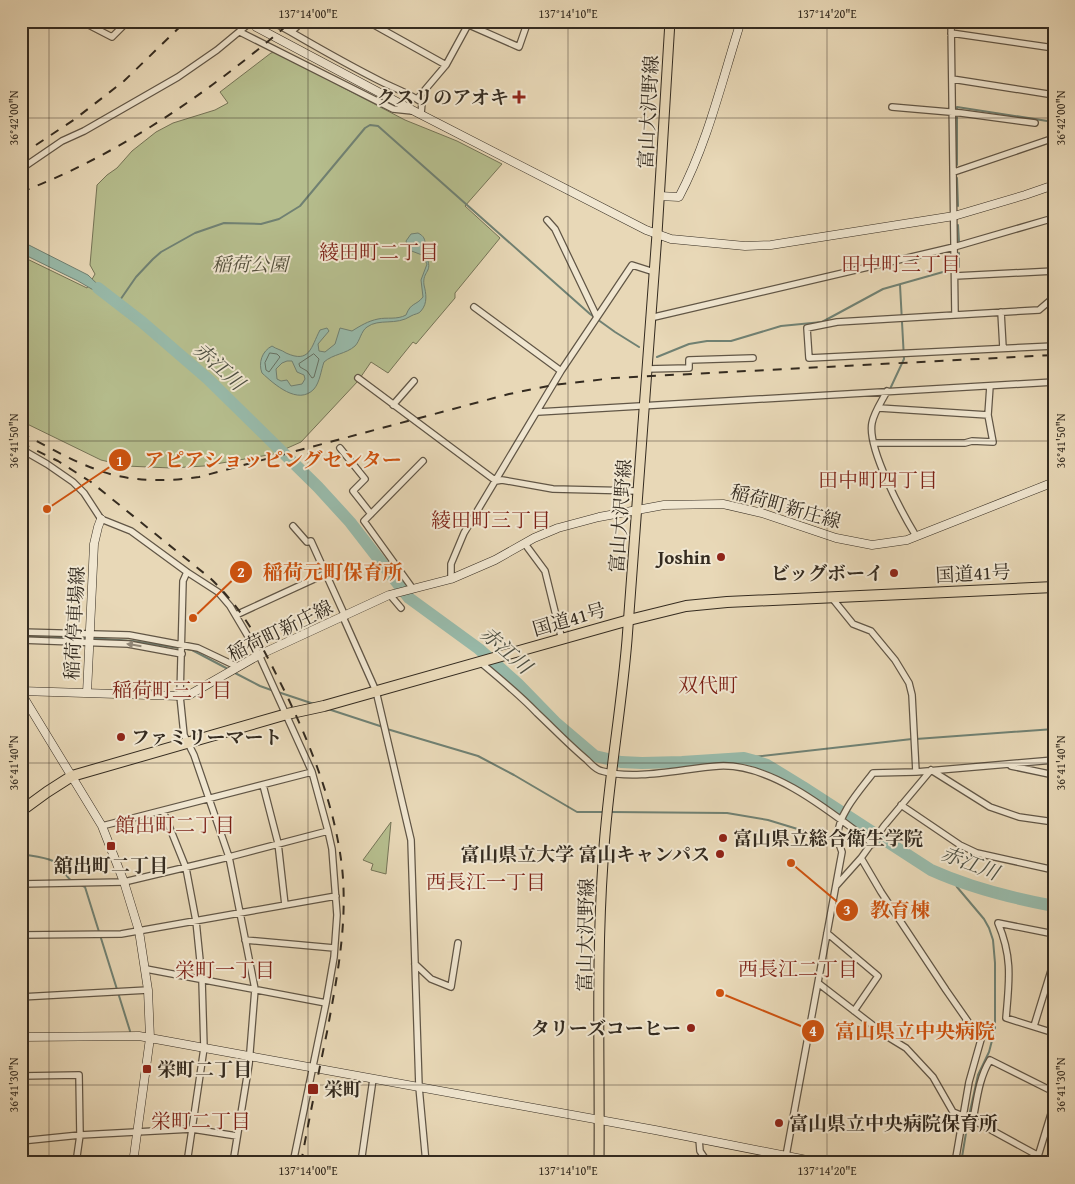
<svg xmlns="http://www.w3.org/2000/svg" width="1075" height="1184" font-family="'Gentium Book Plus','Noto Serif JP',serif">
<rect width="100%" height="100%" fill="#e8d8b7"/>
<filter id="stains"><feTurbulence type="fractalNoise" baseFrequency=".004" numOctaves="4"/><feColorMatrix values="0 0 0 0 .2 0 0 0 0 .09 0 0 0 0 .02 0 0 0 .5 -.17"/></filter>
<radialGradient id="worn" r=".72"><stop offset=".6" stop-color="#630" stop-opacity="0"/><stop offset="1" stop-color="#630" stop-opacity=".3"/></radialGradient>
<path fill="#b6be8e" stroke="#757457" d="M275,52L405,120L457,141L502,164L465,206L500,238L455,293V298L416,344L413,342L388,373L371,362L358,381L301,442L274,454L204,466L171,468L126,466L101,460L21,421V256L87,288L95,274L90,265L97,185L107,175L117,168L132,151L156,132L173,123L215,110L228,103L220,92L271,53Z
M391,822L386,874L371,870L373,864L363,860Z"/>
<path fill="#98baaa" stroke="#708173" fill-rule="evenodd" d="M418,233C430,239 422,247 426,256C434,273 422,270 424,285C426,293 428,303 421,311C419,314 414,314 411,316C396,326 379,318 367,327C361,331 360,341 355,346C346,354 333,354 324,362C321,370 320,382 314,389C298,406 274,384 262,373C258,363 262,351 272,346C276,349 282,350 286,353C310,364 311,347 320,330L327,328L329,331L318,344L319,351L325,352L335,344L340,328L352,331C360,326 368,321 378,319C387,317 397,320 406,315C411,302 416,306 423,297L421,280L427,264L422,255L409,250L406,241L411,234ZM287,361H292L297,372L304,375L305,379L302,384L291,386L287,380L281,381L277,379L276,369L282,363Z
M21,241L88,275L119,305L78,281L21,253Z"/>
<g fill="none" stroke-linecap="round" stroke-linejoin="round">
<path stroke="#667265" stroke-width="1" d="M270,353L277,354L280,357L269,372L266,370L265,363Z
M314,354L319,359L314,377L312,378L307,371L300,367L299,364Z"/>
<path stroke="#708173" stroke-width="2" d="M957,110V107L1054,122
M957,117V165
M957,178L958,206
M958,225L959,242
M959,253V267
M118,303L136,277L153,259L161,252L195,233L224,223L261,224L279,219L300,206L365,128L370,125L378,126L590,314L615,332L639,347
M657,357L689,344L707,341H731L781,326L822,322L883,289L950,270
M890,389L904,359L900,285
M21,637L86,638
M91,638L133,641L192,650L228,669
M235,673L260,686L274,691
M278,692L314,704
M328,709L383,727
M387,729L478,756L514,775L577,812H603
M916,739L1054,729
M744,758L912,739
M610,812L727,813L768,820L837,841
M841,843L848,839L856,822
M21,854C31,856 44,857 53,861C62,865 64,876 72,881
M954,880L957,887L984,919L989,928L993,940L995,963V1029L989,1052L978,1075L969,1116
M81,885L85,887L130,1031
M961,1163L968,1121"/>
<path stroke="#98baaa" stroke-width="12" d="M98,288L142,322L208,379L318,487L350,522L409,598L479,649L518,684L555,722L595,756L621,762L642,763L682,762L744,758L755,761L767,765L803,787L931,870C971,888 1011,898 1054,906"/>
<g stroke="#615646" stroke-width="8">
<path id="street" d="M81,21L112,37L128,21
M271,21L291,32L303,21
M367,21L446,65
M460,21L519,47L528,21
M951,21L955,315
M240,32L393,109L412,111
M291,32C322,50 352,67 384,83C394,88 415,96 422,103L421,114
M951,33L1054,48
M952,79L1054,95
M418,98L446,65L470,21
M892,107L961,113L1035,123
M21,169L62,141L84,131L178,77L217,50L252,21
M954,172L1054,138
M547,220L555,229L597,317
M955,276L1054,271
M1054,279L1053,298L1039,310L837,322L807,328L809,358L1054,346
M474,307L561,371
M1001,312L1003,348
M650,318L954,247L1047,220H1054
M646,369L689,368V360L753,358
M358,378L496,481L502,480L553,489L637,491
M887,391C882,401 874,412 872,423C867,448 902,513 916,536
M393,405L414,381
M879,408L988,415
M538,412L1054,382
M874,443H965L972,441L993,442L988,415L990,386
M340,448L365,479L353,491L371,514
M21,449L47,464L73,482L84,493L101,519L131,531L187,572L218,592L230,606L259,655L312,772L328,831L332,849L337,915L334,957L326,1003L293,1163
M293,526L307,542L311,541L345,616
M525,544L545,571L562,640
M187,572L183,581L180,696L184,735L194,755L229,857L255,989L249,1064L233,1163
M451,579V564L464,533L561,371L632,265L654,272
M413,589L364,521L423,461
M390,595L401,608
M832,598L853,624L871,631L895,660L909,683L912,695L916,772
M236,615L325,574
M343,617L376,691L411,840L419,1087L426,1163
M21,632L129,635L198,648L238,667
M21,640L128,644L182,654
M480,662C499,678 520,695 537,713C554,729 569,745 587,760C591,764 596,770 602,771C636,781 684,768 719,766C772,763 832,813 873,844
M1011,766L1054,775
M931,770L884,826L861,858L881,892L946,990L969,1023L982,1036L969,1082L955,1163
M931,770L990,807L1019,817L1054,822
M263,785L278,843L285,905
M901,805L960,845L977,853L1054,870
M163,811L186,868L196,921L202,980L204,1048L187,1163
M102,826L312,772
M21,884L124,882L229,857L328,831
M836,886L861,858
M827,933L878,976L854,1011
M1054,934L998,923C1013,958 1009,982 1006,1018L1054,1033
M21,935L121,934L336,896
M245,940L334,948
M415,964L431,979L451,987L458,943
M146,969L326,1003
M818,983L888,1037L906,1048L933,1077L953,1112L973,1120L1037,1155
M21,997L148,990
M1034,1026L1054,961
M21,1076L79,1075L80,1135L76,1163
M973,1120C977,1099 979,1078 990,1060L1054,1092
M699,1139L700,1151L708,1163
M21,1141L80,1135L192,1129L237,1136
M786,1156L842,852C840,847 838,841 838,836C837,815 861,789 873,773L916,772L1054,760
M361,1163L373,1079
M1036,1163L1054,1104"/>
</g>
<g stroke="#342b20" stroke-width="9">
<path id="secondary" d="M256,27L416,112L646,230L671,239L745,246L771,245L954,216L1025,195L1054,185
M659,196L679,197C708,142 722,80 741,21
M21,691L180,696L189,695L259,655L389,595L451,579L495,560L534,538L558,528L599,517L664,505L723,504L762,513L836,538L872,545L907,540L1054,482
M21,693L102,826L124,882L139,931L148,990L150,1038L133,1163
M87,693L94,544L98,527L101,519
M21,1037L139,1036L655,1130L822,1163"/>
</g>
<g stroke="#342b20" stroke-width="11">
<path id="primary" d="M599,1163C600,1063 596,962 603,862C607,788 621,714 627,640L657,234L670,21"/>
</g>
<g stroke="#342b20" stroke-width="12">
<path id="highway" d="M21,811L47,792L72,776L287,714L324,706L629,620L686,606L727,602L1054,587"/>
</g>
<use href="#street" stroke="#f0e6d0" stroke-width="5.5"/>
<use href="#secondary" stroke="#f0e6d0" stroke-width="8"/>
<use href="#primary" stroke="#e8d8b7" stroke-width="9"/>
<use href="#highway" stroke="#e8d8b7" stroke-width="10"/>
<path stroke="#342b20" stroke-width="2" stroke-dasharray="9 9" stroke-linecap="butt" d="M21,155L75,119L124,81L186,21
M21,192C121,154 211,91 292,21
M21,433C45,445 70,460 95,469C128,482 164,482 199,477L509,394L553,385L614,378L1054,355
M21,443L58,461L91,482L210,578C248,614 265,652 288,698C313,751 335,808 342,867C348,923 337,978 327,1032C318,1076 309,1119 301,1163"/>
</g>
<defs><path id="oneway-solid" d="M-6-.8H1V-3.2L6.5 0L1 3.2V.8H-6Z" transform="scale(1.25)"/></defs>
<use fill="#928878" href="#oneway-solid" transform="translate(134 645) rotate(-171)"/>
<path fill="none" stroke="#342b20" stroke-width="1" stroke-opacity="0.45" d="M49,21V1163M308,21V1163M568,21V1163M827,21V1163M21,118H1054M21,441H1054M21,763H1054M21,1085H1054"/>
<g fill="#8f2418" stroke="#f0e6d0" stroke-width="2">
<path d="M516.5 89.5h5v5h5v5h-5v5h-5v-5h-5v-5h5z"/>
<circle cx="721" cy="557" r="5"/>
<circle cx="894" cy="573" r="5"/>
<circle cx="121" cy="737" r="5"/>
<circle cx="723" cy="838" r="5"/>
<rect x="106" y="841" width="10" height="10" rx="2.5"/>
<circle cx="720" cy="854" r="5"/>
<circle cx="691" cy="1028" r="5"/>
<rect x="142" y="1064" width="10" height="10" rx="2.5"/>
<rect x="307" y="1083" width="12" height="12" rx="2.5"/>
<circle cx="779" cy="1123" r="5"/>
</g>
<g text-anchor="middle" stroke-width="4" stroke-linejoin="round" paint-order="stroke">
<g font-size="19" font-weight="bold" fill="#342b20" stroke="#f0e6d0" text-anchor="end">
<text x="509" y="104">クスリのアオキ</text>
<text x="711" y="564">Joshin</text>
<text x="884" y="580">ビッグボーイ</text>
<text x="131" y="744" text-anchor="start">ファミリーマート</text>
<text x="733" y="845" text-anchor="start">富山県立総合衛生学院</text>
<text x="710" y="861">富山県立大学 富山キャンパス</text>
<text x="111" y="872" text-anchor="middle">舘出町二丁目</text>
<text x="681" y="1035">タリーズコーヒー</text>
<text x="157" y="1076" text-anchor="start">栄町二丁目</text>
<text x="324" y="1096" text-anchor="start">栄町</text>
<text x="789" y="1130" text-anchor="start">富山県立中央病院保育所</text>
</g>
<g font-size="19" fill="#342b20" stroke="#f0e6d0">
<text transform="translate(648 112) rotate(-87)" y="7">富山大沢野線</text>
<text transform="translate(786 506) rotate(16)" y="7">稲荷町新庄線</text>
<text transform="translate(620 516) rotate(-86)" y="7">富山大沢野線</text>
<text transform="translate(973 573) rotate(-3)" y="7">国道41号</text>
<text transform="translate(569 619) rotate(-16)" y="7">国道41号</text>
<text transform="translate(74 623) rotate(-87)" y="7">稲荷停車場線</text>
<text transform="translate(280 630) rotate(-26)" y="7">稲荷町新庄線</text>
<text transform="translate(585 935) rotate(-89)" y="7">富山大沢野線</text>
</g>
<g font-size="19" font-style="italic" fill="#54503c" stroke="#f0e6d0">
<text x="250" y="271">稲荷公園</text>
</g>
<g font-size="20" fill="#7a1f14" stroke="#f0e6d0">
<text x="379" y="259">綾田町二丁目</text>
<text x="901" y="271">田中町三丁目</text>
<text x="878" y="487">田中町四丁目</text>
<text x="491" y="527">綾田町三丁目</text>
<text x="708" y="692">双代町</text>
<text x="172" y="697">稲荷町三丁目</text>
<text x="175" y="832">館出町二丁目</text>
<text x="486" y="889">西長江一丁目</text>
<text x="798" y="976">西長江二丁目</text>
<text x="225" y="977">栄町一丁目</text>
<text x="201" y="1128">栄町二丁目</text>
</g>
<g font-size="20" font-style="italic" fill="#4d4f42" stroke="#f0e6d0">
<text transform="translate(219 366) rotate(42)" y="7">赤江川</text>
<text transform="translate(506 650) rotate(41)" y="7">赤江川</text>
<text transform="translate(970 863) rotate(21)" y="7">赤江川</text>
</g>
</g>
<path fill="none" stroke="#cd520f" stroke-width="2" d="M47 509L120 460M193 618L241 572M791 863L847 910M720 993L813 1031"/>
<g fill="#cd520f" stroke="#f0e6d0" stroke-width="2">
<circle cx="47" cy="509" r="5"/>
<circle cx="193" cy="618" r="5"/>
<circle cx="791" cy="863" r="5"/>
<circle cx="720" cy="993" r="5"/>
<circle cx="120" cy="460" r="12"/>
<circle cx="241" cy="572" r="12"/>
<circle cx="847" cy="910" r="12"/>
<circle cx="813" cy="1031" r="12"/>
</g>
<g font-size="15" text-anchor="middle" font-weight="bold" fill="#fff">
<text x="120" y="466">1</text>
<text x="241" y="577">2</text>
<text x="847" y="915">3</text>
<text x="813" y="1036">4</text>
</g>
<g font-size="20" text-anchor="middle" font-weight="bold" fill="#cd520f" stroke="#f0e6d0" stroke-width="4" stroke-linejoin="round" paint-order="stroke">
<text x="273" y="467">アピアショッピングセンター</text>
<text x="333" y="579">稲荷元町保育所</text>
<text x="900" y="917">教育棟</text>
<text x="915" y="1038">富山県立中央病院</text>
</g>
<rect width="1075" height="1184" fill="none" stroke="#e8d8b7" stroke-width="55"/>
<rect x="28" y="28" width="1020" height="1128" fill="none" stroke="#342b20" stroke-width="2"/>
<g font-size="12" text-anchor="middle" fill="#342b20">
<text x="308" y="18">137°14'00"E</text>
<text x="568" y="18">137°14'10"E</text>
<text x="827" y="18">137°14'20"E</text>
<text transform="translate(14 118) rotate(-90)" y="4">36°42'00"N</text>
<text transform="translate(1061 118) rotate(-90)" y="4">36°42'00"N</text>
<text transform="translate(14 441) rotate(-90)" y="4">36°41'50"N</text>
<text transform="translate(1061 441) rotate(-90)" y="4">36°41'50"N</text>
<text transform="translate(14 763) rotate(-90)" y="4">36°41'40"N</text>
<text transform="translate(1061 763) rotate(-90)" y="4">36°41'40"N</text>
<text transform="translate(14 1085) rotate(-90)" y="4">36°41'30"N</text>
<text transform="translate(1061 1085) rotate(-90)" y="4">36°41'30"N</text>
<text x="308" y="1175">137°14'00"E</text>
<text x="568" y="1175">137°14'10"E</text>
<text x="827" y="1175">137°14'20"E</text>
</g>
<rect width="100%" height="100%" filter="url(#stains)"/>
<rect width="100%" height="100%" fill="url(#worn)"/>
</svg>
